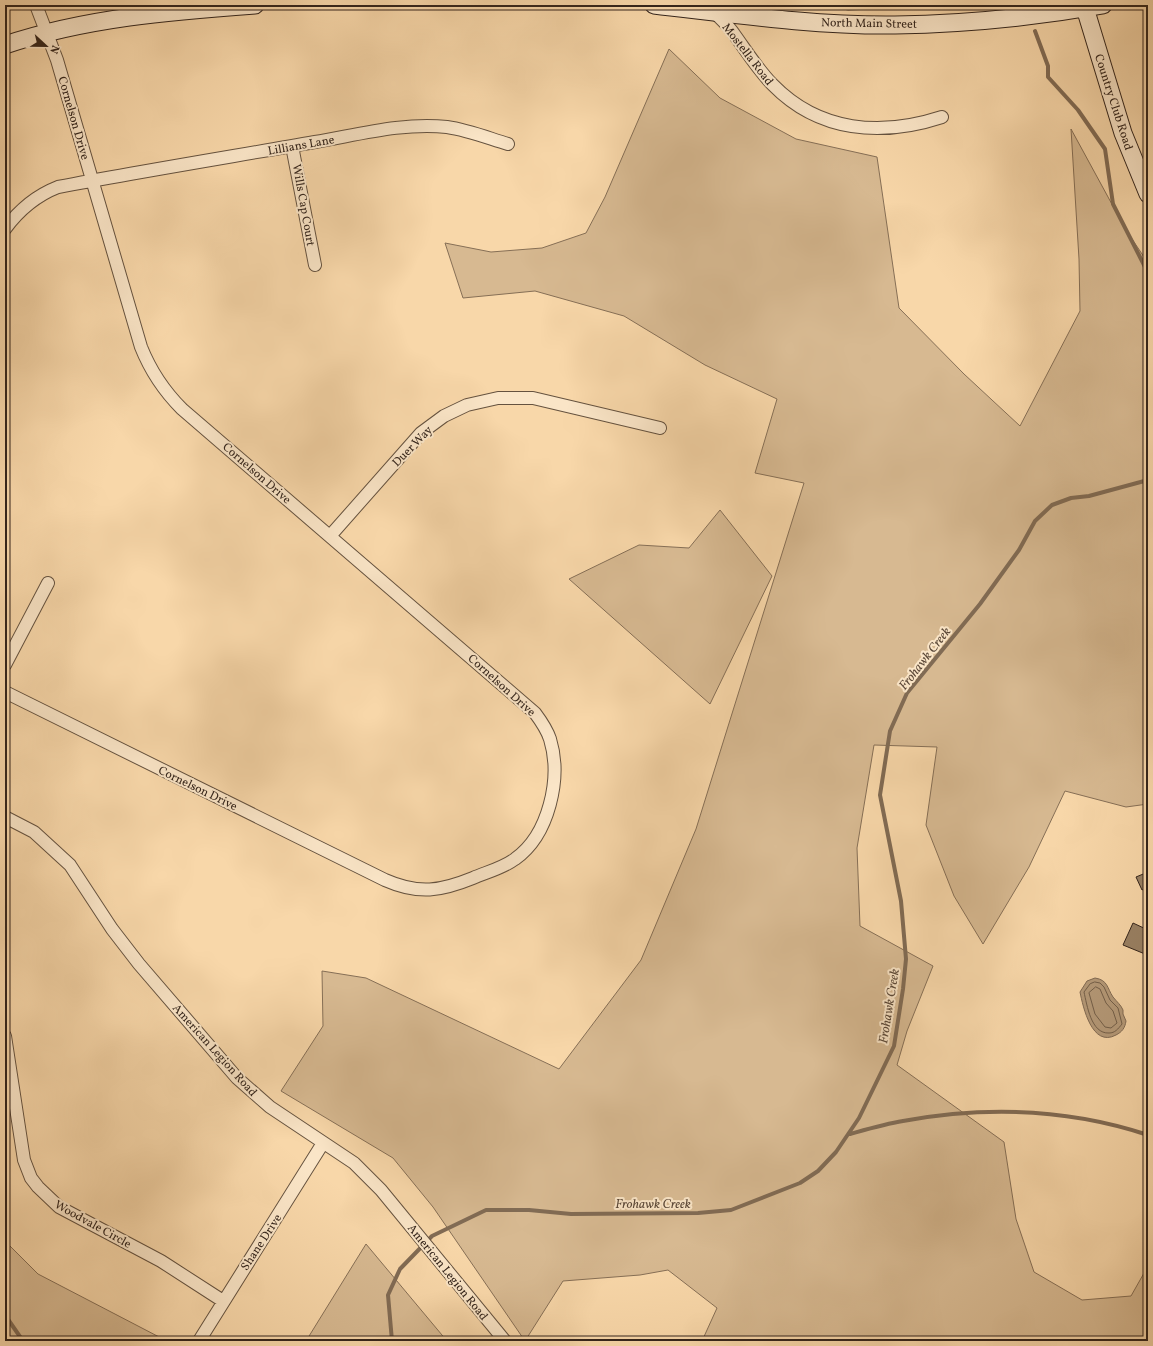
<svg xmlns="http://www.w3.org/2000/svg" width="1153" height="1346" font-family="Vollkorn,serif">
<rect width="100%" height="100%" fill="#f8d7a9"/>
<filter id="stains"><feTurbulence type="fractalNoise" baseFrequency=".005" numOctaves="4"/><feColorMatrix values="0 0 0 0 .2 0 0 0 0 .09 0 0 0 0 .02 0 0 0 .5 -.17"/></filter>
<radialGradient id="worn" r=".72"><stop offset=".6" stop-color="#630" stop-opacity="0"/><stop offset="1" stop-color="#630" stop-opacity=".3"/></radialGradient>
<path fill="#d7b991" stroke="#866f56" d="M825,5H958L848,10Z
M669,49L720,98L796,139L877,157L899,308L964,374L1020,426L1080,311L1079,259L1071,129L1126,230L1148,263V804L1126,807L1065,791L1029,867L983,944L954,896L926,825L937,747L874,745L857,848L860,926L933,966L907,1031L897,1065L1004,1142L1016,1219L1034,1272L1082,1300L1131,1296L1148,1266V1341H702L717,1308L668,1270L640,1275L563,1281L525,1341L433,1207L393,1158L281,1091L323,1026L322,971L366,978L559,1069L641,960L696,829L804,483L755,473L777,399L705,365L624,316L535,291L463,298L445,243L491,252L542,248L586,233L605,197Z
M720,510L772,576L710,704L569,579L639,545L689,548Z
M5,1241L38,1274L163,1339V1341H5Z
M366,1244L447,1341H306Z"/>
<path fill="#b59a79" stroke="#816b54" d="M1095,978C1108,980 1107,988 1113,997C1117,1002 1121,1005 1123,1010V1014L1126,1021C1125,1028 1122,1032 1116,1035C1092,1048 1083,1007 1080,992L1087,981Z"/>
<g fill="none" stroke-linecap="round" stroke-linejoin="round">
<path stroke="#74604a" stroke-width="1" d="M1095,982L1100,983L1104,987L1110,1000L1118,1008L1122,1024C1118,1029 1115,1033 1109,1033C1091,1034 1087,1005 1084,992L1090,984Z
M1096,987L1100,989L1106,1003L1113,1011L1117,1023L1111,1028L1105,1027L1095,1014L1089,993Z"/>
<path stroke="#816b54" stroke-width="4" d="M1035,31L1048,66V77L1078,110L1105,149L1113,204L1145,267L1148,269
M850,1134C868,1129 885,1124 903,1121C985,1106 1069,1109 1148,1135
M5,1315L23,1341
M392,1341L388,1295L400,1269L432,1236L486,1210H529L571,1214L698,1213L731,1210L800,1183L818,1171L836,1152L859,1118L894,1046L903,989L906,959L901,901L880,795L890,731L907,693L980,604L1019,550L1035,521L1052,505L1071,498L1089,496L1148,480"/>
</g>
<path fill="#9a8265" stroke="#34251c" d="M1148,872V887L1142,890L1136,877Z
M1133,923L1148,930V948L1145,954L1123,945Z"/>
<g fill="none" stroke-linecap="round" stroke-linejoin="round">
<g stroke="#65523f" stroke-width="14">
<path id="street" d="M714,12C721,19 729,26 734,34C747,52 758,70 773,85C819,132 881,137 942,117
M292,146L315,265
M5,229C19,210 35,196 58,187C143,171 229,157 315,142C357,135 404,122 447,127C468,130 488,138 508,144
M330,536L421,433L444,416L467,405L498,398H533L660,428
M5,665L48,583
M5,692L385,880C419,895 441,891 473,878C487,872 503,868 515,859C549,835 562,778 550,739C547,730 541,721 535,713L182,409C164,391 151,372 141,347L57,60L36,5
M5,817L34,832L70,865L112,929L139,964L237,1078L270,1107L354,1163L381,1190L505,1341
M5,1036L24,1160L31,1178L38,1187L59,1207L161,1261L223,1301
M199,1341L323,1143"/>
</g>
<g stroke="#34251c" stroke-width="19">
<path id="secondary" d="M654,5C733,14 815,26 895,25C965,24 1035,17 1103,5
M1085,8L1123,133L1148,194
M5,45C85,18 172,11 255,5"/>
</g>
<use href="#street" stroke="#fae5c7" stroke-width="12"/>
<use href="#secondary" stroke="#fae5c7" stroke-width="17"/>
</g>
<g text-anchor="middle" stroke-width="4" stroke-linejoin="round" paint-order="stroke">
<g font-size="12" fill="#34251c" stroke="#fae5c7">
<text transform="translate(869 23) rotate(1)" y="4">North Main Street</text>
<text transform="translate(748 54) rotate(52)" y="4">Mostella Road</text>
<text transform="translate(1114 102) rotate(72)" y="4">Country Club Road</text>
<text transform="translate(74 118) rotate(74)" y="4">Cornelson Drive</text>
<text transform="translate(301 145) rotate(-10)" y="4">Lillians Lane</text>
<text transform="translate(304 205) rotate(80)" y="4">Wills Cap Court</text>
<text transform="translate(412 446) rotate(-46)" y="4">Duer Way</text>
<text transform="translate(257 473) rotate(41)" y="4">Cornelson Drive</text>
<text transform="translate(502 685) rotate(42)" y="4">Cornelson Drive</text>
<text transform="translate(198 788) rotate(26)" y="4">Cornelson Drive</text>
<text transform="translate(215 1050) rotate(48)" y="4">American Legion Road</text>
<text transform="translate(93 1224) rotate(29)" y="4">Woodvale Circle</text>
<text transform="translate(261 1242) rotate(-57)" y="4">Shane Drive</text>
<text transform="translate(448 1272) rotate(51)" y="4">American Legion Road</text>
</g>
<g font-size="13" font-style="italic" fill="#5b4838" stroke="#fae5c7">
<text transform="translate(924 658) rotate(-52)" y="5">Frohawk Creek</text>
<text transform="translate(888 1006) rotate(-81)" y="5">Frohawk Creek</text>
<text x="653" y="1208">Frohawk Creek</text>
</g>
</g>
<rect width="1153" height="1346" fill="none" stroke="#f8d7a9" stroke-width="20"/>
<rect x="6" y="6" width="1141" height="1334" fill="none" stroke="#34251c" stroke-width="2"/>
<rect x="10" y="10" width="1133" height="1326" fill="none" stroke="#34251c"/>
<g transform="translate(46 46) rotate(112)" stroke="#fae5c7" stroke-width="3" paint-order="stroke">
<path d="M0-3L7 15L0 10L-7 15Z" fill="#34251c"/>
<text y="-6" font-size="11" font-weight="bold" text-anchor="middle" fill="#34251c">N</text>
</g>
<rect width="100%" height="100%" filter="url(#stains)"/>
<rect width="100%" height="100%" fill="url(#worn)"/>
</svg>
